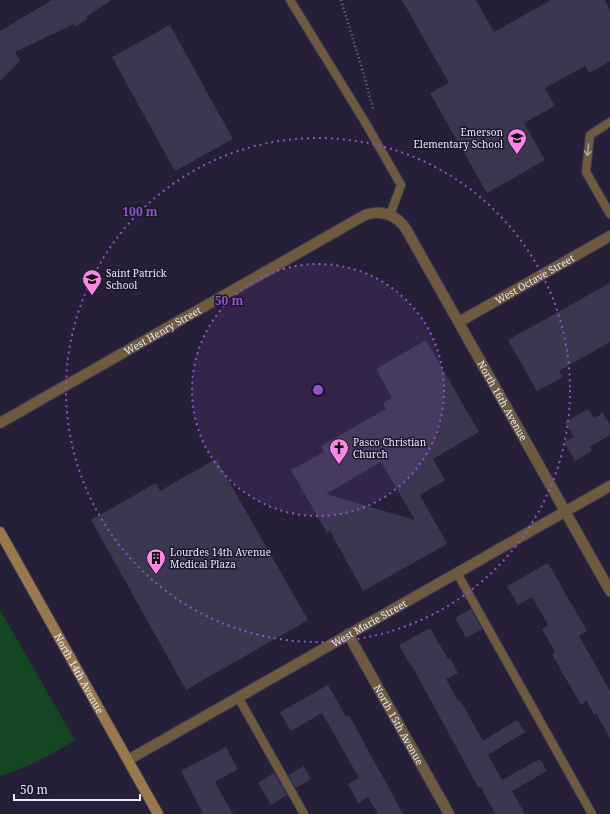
<svg xmlns="http://www.w3.org/2000/svg" width="610" height="814" font-family="'Noto Serif',serif">
<rect width="100%" height="100%" fill="#251f37"/>
<path fill="#144623" d="M0,610L75,740C51,755 27,768 0,776Z"/>
<path fill="#3c3750" fill-rule="evenodd" d="M52,0H112L87,16V19L75,27L74,24L15,52L20,61L0,81V31Z
M402,0H476L494,32L551,0H605L610,10V61L589,73L585,66L545,88L555,106L524,123L545,160L487,193L430,93L449,83Z
M170,25L233,139L175,171L112,57Z
M610,283V342L559,371L563,377L537,391L508,340Z
M426,340L479,432L433,459L445,480L420,495L447,544L363,591L330,531L327,533L291,470L324,452L321,446L386,409L383,403L392,398L376,369ZM381,462L415,520L326,494Z
M588,409L594,418L603,413L610,424V435L590,447L592,451L575,461L564,442L574,437L565,422Z
M216,459L308,620L186,690L91,520L156,483L160,491Z
M548,563L587,631L579,636L610,691V738L596,713L594,715L587,701L581,705L562,672L552,654L555,652L542,629L548,625L532,597L518,605L507,586Z
M471,609L482,629L466,638L455,618Z
M430,628L448,659L450,658L458,673L446,679L458,701L460,700L483,741L517,720L525,732L488,755L502,780L540,759L547,771L512,791L525,814H495L480,786L478,787L412,666H411L399,645Z
M328,685L346,717L349,715L403,814H378L368,797L358,803L348,784L359,778L322,713L291,731L280,712Z
M226,747L238,769L215,782L233,814H203L181,771Z
M304,766L311,779L296,788L288,775Z
M274,773L287,795L271,805L258,783Z"/>
<g fill="none" stroke-linecap="round" stroke-linejoin="round">
<g stroke="#413b52" stroke-width="10">
<path id="lane" d="M290,0L365,122L401,185L390,215
M610,122L590,135L586,172L610,214
M457,573L592,814
M238,697L304,814"/>
</g>
<g stroke="#413b52" stroke-width="12">
<g id="street">
<path id="s1" d="M459,322L610,236"/>
<path id="s2" d="M0,423L365,215C381,209 397,215 406,229L610,591"/>
<path id="s3" d="M348,634L449,814"/>
<path id="s4" d="M128,760L610,486"/>
</g>
</g>
<g stroke="#413b52" stroke-width="12">
<g id="secondary">
<path id="s5" d="M0,532L158,814"/>
</g>
</g>
<path stroke="#767286" stroke-width="2.5" stroke-dasharray="1 3" stroke-linecap="butt" d="M341,0L366,82L373,109"/>
<use href="#lane" stroke="#6d5a3f" stroke-width="8"/>
<use href="#street" stroke="#6d5a3f" stroke-width="10"/>
<use href="#secondary" stroke="#97794d" stroke-width="10"/>
</g>
<defs><path id="oneway-shaft" d="M-6 0H5M1.5-3L5.5 0L1.5 3" fill="none" stroke-width="1.6" stroke-linecap="round" stroke-linejoin="round"/></defs>
<use stroke="#aca29c" href="#oneway-shaft" transform="translate(588 150) rotate(96)"/>
<circle cx="318" cy="390" r="126" fill="#9252cb" fill-opacity=".12"/>
<g fill="none" stroke="#9252cb" stroke-width="2" stroke-dasharray="2 4">
<circle cx="318" cy="390" r="126"/>
<circle cx="318" cy="390" r="252"/>
</g>
<defs>
<g id="school-pin" transform="scale(1)"><path d="M0 17L-7.5 6A9.5 9.5 0 1 1 7.5 6Z" fill="#fc86e4" stroke="#1b162c"/><path d="M0-5L7-2L0 1L-7-2ZM-4 1L0 2.5L4 1V4Q0 6-4 4Z" fill="#111"/></g>
<g id="church-pin" transform="scale(1)"><path d="M0 17L-7.5 6A9.5 9.5 0 1 1 7.5 6Z" fill="#fc86e4" stroke="#1b162c"/><path d="M-1.2-6h2.4v3.5h3.3v2.4h-3.3V6h-2.4V-.1h-3.3v-2.4h3.3Z" fill="#111"/></g>
<g id="building-pin" transform="scale(1)"><path d="M0 17L-7.5 6A9.5 9.5 0 1 1 7.5 6Z" fill="#fc86e4" stroke="#1b162c"/><path d="M-4-6H4V6H1V3H-1V6H-4ZM-2.5-4.3h1.7v1.8h-1.7ZM.8-4.3h1.7v1.8H.8ZM-2.5-1h1.7V.8h-1.7ZM.8-1h1.7V.8H.8Z" fill="#111"/></g>
</defs>
<g fill-rule="evenodd">
<use href="#school-pin" x="517" y="138"/>
<use href="#school-pin" x="92" y="279"/>
<use href="#church-pin" x="339" y="448"/>
<use href="#building-pin" x="156" y="558"/>
</g>
<g text-anchor="middle" stroke-width="3" stroke-linejoin="round" paint-order="stroke">
<g font-size="10" fill="#ece9f9" stroke="#1b162c" text-anchor="start">
<text x="503" y="136" text-anchor="end">Emerson<tspan x="503" dy="12">Elementary School</tspan></text>
<text x="106" y="277">Saint Patrick<tspan x="106" dy="12">School</tspan></text>
<text x="353" y="446">Pasco Christian<tspan x="353" dy="12">Church</tspan></text>
<text x="170" y="556">Lourdes 14th Avenue<tspan x="170" dy="12">Medical Plaza</tspan></text>
</g>
<g font-size="10" fill="#ece9f9" stroke="#1b162c">
<text dy="4" stroke="none"><textPath href="#s1" startOffset="87">West Octave Street</textPath></text>
<text dy="4" stroke="none"><textPath href="#s2" startOffset="187">West Henry Street</textPath></text>
<text dy="4" stroke="none"><textPath href="#s2" startOffset="664">North 16th Avenue</textPath></text>
<text dy="4" stroke="none"><textPath href="#s4" startOffset="277">West Marie Street</textPath></text>
<text dy="4" stroke="none"><textPath href="#s5" startOffset="162">North 14th Avenue</textPath></text>
<text dy="4" stroke="none"><textPath href="#s3" startOffset="104">North 15th Avenue</textPath></text>
</g>
</g>
<circle cx="318" cy="390" r="6" fill="#9252cb" stroke="#1b162c" stroke-width="2"/>
<g font-size="12" text-anchor="middle" font-weight="bold" fill="#9252cb" stroke="#1b162c" stroke-width="3" stroke-linejoin="round" paint-order="stroke">
<text x="140" y="216">100 m</text>
<text x="229" y="305">50 m</text>
</g>
<path d="M14 794v6h126v-6" fill="none" stroke="#ece9f9" stroke-width="2"/>
<text x="20" y="794" font-size="12" fill="#ece9f9" stroke="#1b162c" stroke-width="3" paint-order="stroke">50 m</text>
</svg>
